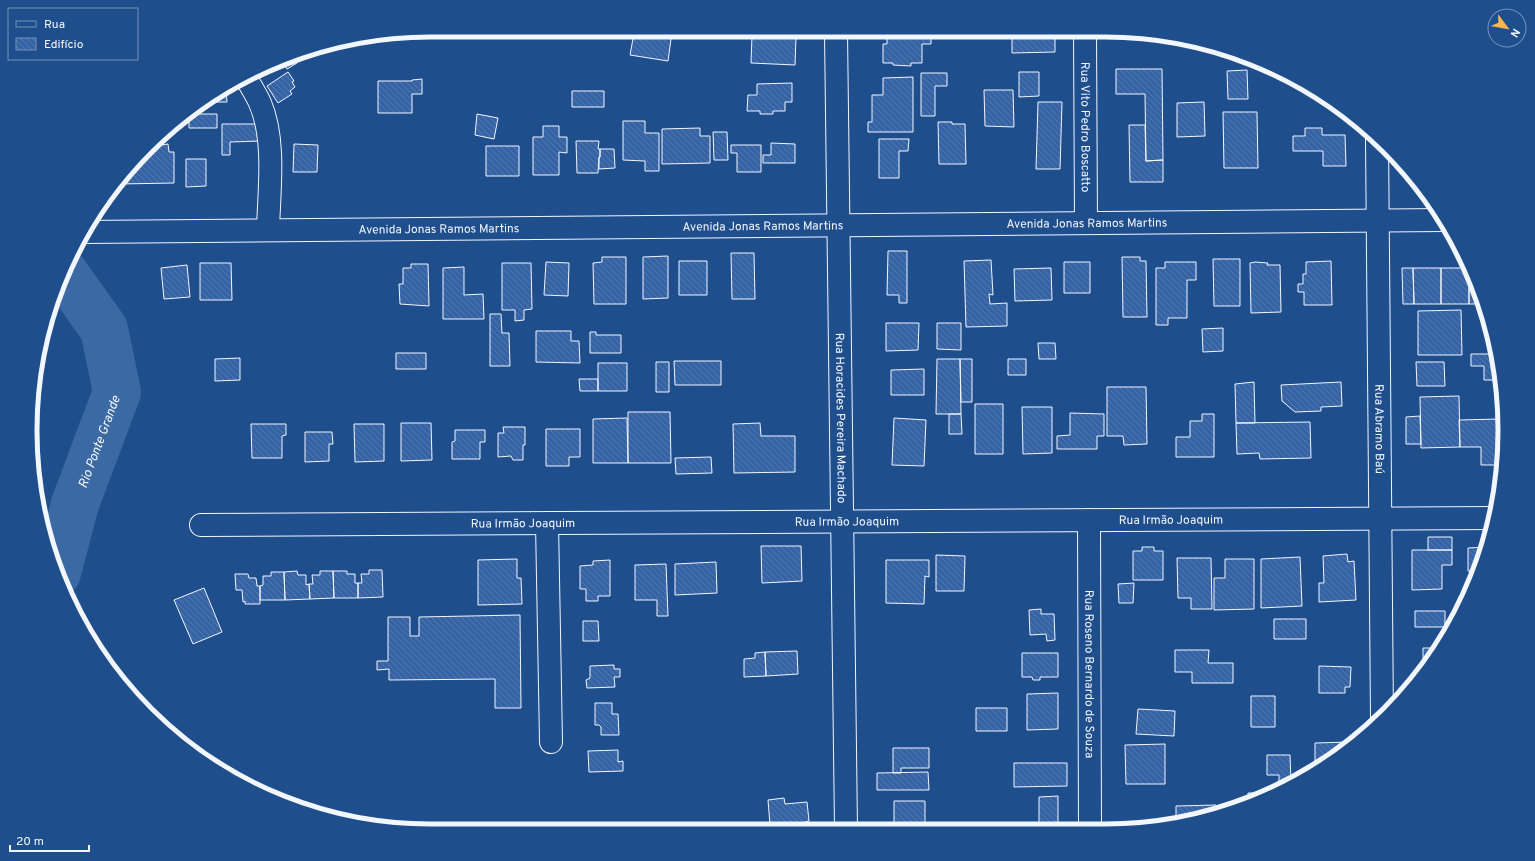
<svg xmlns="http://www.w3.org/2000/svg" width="1535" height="861" font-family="Overpass,sans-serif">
<defs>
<pattern id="building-back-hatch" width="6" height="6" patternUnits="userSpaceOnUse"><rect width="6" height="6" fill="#3563a3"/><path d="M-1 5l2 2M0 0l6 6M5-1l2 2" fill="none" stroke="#537ab1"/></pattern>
</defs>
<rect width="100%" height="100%" fill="#1f4e8c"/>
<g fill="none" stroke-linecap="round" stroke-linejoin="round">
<path stroke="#3b69a3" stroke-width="48" id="s1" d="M57,573L75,504L117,392L104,329L64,273"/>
</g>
<path fill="url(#building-back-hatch)" stroke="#f2f6ff" d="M1017,31H1055V52L1012,53V38H1017Z
M672,32L668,61L630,55L634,33Z
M905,32H931V44H922V63H911V66L893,65V63H883V44H887V36H905Z
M752,36L796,37L795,65L751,63Z
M292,55L297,63L287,69L284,64L266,75L262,68Z
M1116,69H1162L1163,160L1146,161L1145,94H1116Z
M1247,70L1248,99H1228L1227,71Z
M288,72L294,81L292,82L295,87L290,91L292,94L278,103L267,86Z
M1019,72H1039V96L1019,97Z
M921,73H947V86H935V116H921Z
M913,77V132H868V122H872V95H883V78Z
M422,79V94H412V113H378V81H412V80Z
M792,83V102H785V111H773V114H760V111H747L748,95H757V84Z
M226,88L227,102H204Z
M984,90H1013L1014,127L985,126Z
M572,91H604V107H572Z
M1038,102H1062L1060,169H1036Z
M1204,102L1205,136L1177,137V103Z
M1223,112H1257L1258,168H1224Z
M189,114H217V128H189Z
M477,114L498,118L494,139L475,135Z
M623,121H645V133H659V171H645V161L623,160Z
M938,122H952V124H965L966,164H939Z
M222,124H258L260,141L230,142V155H222Z
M1129,125H1145L1146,161L1163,160V182H1130Z
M543,126H559V137H567V153L559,152V175H533V137H543Z
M700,128V136H710V163L662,164V129Z
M1305,128H1322V135H1345L1346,166H1323V151H1293V136H1305Z
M713,132H727L728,160H714Z
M879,139H909L908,151H899V178H879Z
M576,141H599L598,149H600V157H599L598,173H577Z
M771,143L795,144V163H763V155H771Z
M168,144L169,152H174V183L119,184L118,182L147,147Z
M294,144L318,145L317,172H293Z
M731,145H761V172H737V153H731Z
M486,146H519V176H486Z
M600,149H614L615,168L599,169V157H600Z
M186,159H206V186L186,187Z
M888,251H907V303H899V295H887Z
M731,253H754L755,299H732Z
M668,256V298L643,299V257Z
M602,257H626V304H594L593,263L602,262Z
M1122,257H1140V261H1146L1147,317H1123Z
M1213,259H1240V306H1214Z
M991,260L993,295L989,294L990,304L1007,303V326L966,327L964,261Z
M679,261H707V295H679Z
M1331,261L1332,305H1304V292H1298V284H1303V274H1306V262Z
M546,262L569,263L568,296L544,295Z
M1064,262H1090V293H1064Z
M1165,262H1196V280H1187V318H1168V325H1156V268H1165Z
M1255,262L1268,263L1267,265H1280L1281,312L1251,313L1250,263Z
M200,263H231L232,300H200Z
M502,263H531L532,309L524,310V320L515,321V310H502Z
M411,264H428L429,306L400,304L399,284H403V268H411Z
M187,265L190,297L164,299L161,268Z
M464,267V295L483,294L484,319H443V268Z
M1051,268L1052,300L1015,301L1014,269Z
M1402,268H1413L1414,304H1403Z
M1413,268H1441V304H1414Z
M1441,268H1469V304H1441Z
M1469,268L1483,304H1469Z
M1461,310L1462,355H1418V311Z
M490,314H501L502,333H509L510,366H490Z
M886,323H919L918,350L886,351Z
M937,323H961V350L937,349Z
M1223,328V351L1203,352L1202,329Z
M536,331H571V341H579L580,363L536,362Z
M590,332H596V335H621V353H590Z
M1038,343H1055L1056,359H1039Z
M396,353H426V369H396Z
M1471,354H1496L1498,380H1484V366H1471Z
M240,358V380L215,381V359Z
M937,359H960L961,414H936Z
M960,359H972V402H961Z
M1008,359H1026V375H1008Z
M674,361H721V385H675Z
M656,362H669V392H656Z
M1416,362H1444L1445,386H1417Z
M598,363H627V391H598Z
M924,369V395H891V370Z
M579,379H598V391H580Z
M1254,382L1255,423H1236L1235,384Z
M1341,382L1342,406L1321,407V411L1295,412L1282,401L1281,385Z
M1107,387H1146L1147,444L1124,445L1123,436H1107Z
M1459,396L1460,447L1421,448L1420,397Z
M975,404H1003V454H975Z
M1022,407H1052V453L1023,454Z
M628,412H670L671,463H628Z
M1070,413L1104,414V436H1097V449H1057V436L1070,435Z
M949,414H961L962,434H949Z
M1202,414H1214V457H1176V437H1190V421H1202Z
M1420,416L1421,444H1406V417Z
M627,418L628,463H593V419Z
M894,418L926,420L924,466L892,465Z
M1499,419V465H1481V447H1460L1459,420Z
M1310,422L1311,458L1260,459L1259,453L1237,454L1236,423Z
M401,423H431L432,460L401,461Z
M760,423L761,436H795V472L734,473L733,424Z
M251,424H286V435L282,436V458H252Z
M354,424H384V461L355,462Z
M503,427H525V445H523V460H513L511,456L498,457V433H504Z
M546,429H580V457H569V466H546Z
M455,430H485V442H480V459H452V442L455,441Z
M305,432H332L333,444H329V461L305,462Z
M711,457L712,473L676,474L675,458Z
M1428,537H1452V550H1428Z
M761,546H801L802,581L762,583Z
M1142,547H1154V551H1163V580H1133V551H1142Z
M1487,547L1484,559L1478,571H1468V548Z
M1412,550H1452V565H1442V589L1412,590Z
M1347,554L1348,562L1354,561L1356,600L1319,602V583H1324L1323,556Z
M936,555L965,556L964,591H936Z
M1300,557L1302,606L1261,608V559Z
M1177,558H1211L1212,609H1191V598H1178Z
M517,559V578H521L522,604L478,605V560Z
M1225,559H1254V609L1214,610V578H1225Z
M610,560V596H598V601H586V589H580V566L593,565V561Z
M886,560H929V577L925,576L924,604L886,603Z
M716,562L717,593L675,595V564Z
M666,564L668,616H657V600H635V565Z
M369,570H382L383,597L358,598V583H362L361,574H369Z
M297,571L298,575H306V585L309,584L310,599L285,600L284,572Z
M320,571H333L334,598L310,599L309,584H313L312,575H320Z
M333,571H347V574H355V583H358V598H334Z
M271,572H284L285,600H260V586L263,585V576H271Z
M235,574H248L249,578H256L257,586H260V604H245V601L243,602L242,590H236Z
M1134,583L1133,603H1119L1118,584Z
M204,588L222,632L193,644L174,600Z
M1041,609V614H1054L1055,640L1047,641L1046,634L1030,635L1029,610Z
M1415,611H1445V627H1415Z
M520,615L521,708H495V679L389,680V669L377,670V661H388V617H410V636H419V617Z
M1274,619H1306V639H1274Z
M583,621H598L599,641H583Z
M1423,648H1438L1423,667Z
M1175,650H1209L1208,663H1233V683H1192V672H1175Z
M797,651L798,674L766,676L765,652Z
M765,652L766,676L744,677V659L755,658V653Z
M1022,653H1058V677H1040V680H1033L1032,677H1022Z
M614,665V669H620V677H614L615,687L587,688L586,680L590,678V666Z
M1319,666L1351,667L1350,687H1345V693H1319Z
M1058,693V729L1027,730V694Z
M1251,696H1275V727H1251Z
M595,703H612V714H618L619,735H601V727L599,725H595Z
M976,708H1007V731H976Z
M1138,709L1175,711L1174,736L1136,734Z
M1349,742V745L1327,764L1315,769V743Z
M1165,744V784H1126L1125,745Z
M893,748H929V768H901V773H893Z
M618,750V762L623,761V771L589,772L588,751Z
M1267,755H1290L1291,781L1279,782V775H1267Z
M1014,763H1067V786L1014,787Z
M928,772L929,790H877V773Z
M1248,793H1263V795L1248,803Z
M1058,796V828H1039V797Z
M784,798L785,804L807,802L809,821L805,822L806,829H798L797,823L770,825L768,800Z
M894,801H925V828H894Z
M1216,805V814L1176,823V806Z"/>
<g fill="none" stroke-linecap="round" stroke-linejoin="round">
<g stroke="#f2f6ff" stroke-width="24">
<g id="minor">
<path id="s2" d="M1085,31L1086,223"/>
<path id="s3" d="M836,32L846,829"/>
<path d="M245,76C250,85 256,94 260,103C276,140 269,191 268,230"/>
<path id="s4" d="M1377,138L1382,719"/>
<path id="s5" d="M1089,520L1090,828"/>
<path d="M547,523L551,742"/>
<path id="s6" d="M201,525L1493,518"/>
</g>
</g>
<g stroke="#f2f6ff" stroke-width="24">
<g id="secondary">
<path id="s7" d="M84,232L1443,220"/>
</g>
</g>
<use href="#minor" stroke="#1f4e8c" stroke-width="22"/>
<use href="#secondary" stroke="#1f4e8c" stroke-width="22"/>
</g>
<g text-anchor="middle" stroke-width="3" stroke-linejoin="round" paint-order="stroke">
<g font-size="12" fill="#f2f6ff" stroke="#1f4e8c">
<text dy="4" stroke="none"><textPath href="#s2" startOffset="96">Rua Vito Pedro Boscatto</textPath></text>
<text dy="4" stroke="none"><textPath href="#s7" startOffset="1003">Avenida Jonas Ramos Martins</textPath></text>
<text dy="4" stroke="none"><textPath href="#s7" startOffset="679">Avenida Jonas Ramos Martins</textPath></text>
<text dy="4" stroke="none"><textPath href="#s7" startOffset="355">Avenida Jonas Ramos Martins</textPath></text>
<text dy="4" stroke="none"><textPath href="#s3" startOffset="386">Rua Horacides Pereira Machado</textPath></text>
<text dy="4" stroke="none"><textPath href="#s4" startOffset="291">Rua Abramo Baú</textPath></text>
<text dy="4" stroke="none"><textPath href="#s6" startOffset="970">Rua Irmão Joaquim</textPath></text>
<text dy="4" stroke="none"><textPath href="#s6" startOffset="646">Rua Irmão Joaquim</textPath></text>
<text dy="4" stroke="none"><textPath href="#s6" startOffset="322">Rua Irmão Joaquim</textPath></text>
<text dy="4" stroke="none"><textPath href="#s5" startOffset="154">Rua Roseno Bernardo de Souza</textPath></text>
</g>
<g font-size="13" font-style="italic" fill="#f2f6ff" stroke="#1f4e8c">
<text dy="5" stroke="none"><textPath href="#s1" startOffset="138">Rio Ponte Grande</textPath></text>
</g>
</g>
<path d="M0 0H1535V861H0ZM430 37H1105A393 393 0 0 1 1498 430V431A393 393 0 0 1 1105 824H430A393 393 0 0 1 37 431V430A393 393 0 0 1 430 37Z" fill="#1f4e8c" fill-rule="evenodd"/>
<path fill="none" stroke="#f2f6ff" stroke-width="5" d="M430 37H1105A393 393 0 0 1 1498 430V431A393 393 0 0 1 1105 824H430A393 393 0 0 1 37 431V430A393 393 0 0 1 430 37Z"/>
<rect x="8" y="8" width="130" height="52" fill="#1f4e8c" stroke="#7391ba"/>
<rect x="16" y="21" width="20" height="6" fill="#1f4e8c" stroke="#7391ba"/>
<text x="44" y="28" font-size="12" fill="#f2f6ff">Rua</text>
<rect x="16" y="38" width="20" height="12" fill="url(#building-back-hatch)" stroke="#7391ba"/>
<text x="44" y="48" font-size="12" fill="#f2f6ff">Edifício</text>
<g transform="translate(1507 28) rotate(122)"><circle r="19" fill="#1f4e8c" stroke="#7391ba"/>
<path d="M0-3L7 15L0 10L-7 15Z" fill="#ffb74d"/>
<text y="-6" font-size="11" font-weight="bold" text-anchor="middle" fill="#f2f6ff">N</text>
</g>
<path d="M10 845v6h79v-6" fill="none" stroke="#f2f6ff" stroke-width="2"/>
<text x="16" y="845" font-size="12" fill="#f2f6ff" stroke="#1f4e8c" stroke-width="3" paint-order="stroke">20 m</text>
</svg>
